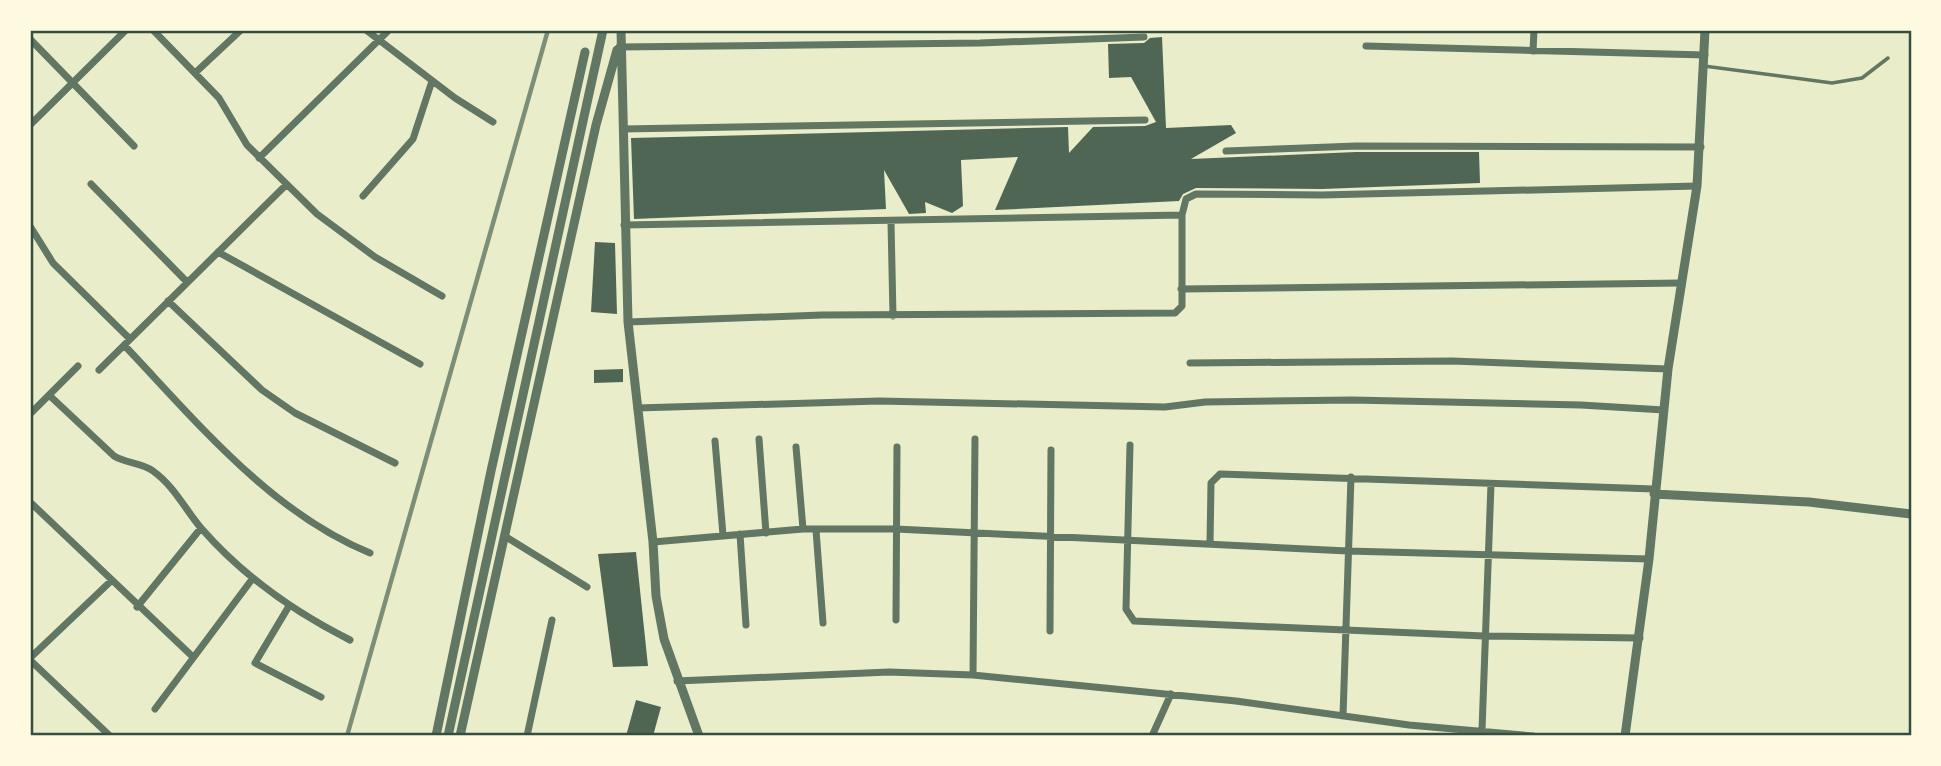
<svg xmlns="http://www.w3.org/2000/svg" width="1941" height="766" font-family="Commissioner,sans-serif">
<rect width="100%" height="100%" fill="#e9edc9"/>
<path fill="#4f6655" d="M1162,37L1166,128L1231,125L1236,133L1191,159L1356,152H1479L1480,183L1322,189L1196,188L1183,194L1179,201L995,210L1018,157L961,160L963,206L952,213L925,202L926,213L909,214L884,170L886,209L634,219L631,138L1068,127L1069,153L1093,127L1145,126L1156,122L1131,77L1109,78L1108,44L1144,43L1150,38Z
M595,242L615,243L617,314L591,312Z
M623,369V382L594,383V370Z
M636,552L648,666L613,667L598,554Z
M636,700L661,707L653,736H626Z"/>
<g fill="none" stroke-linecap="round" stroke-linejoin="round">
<path stroke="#617663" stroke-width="3.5" d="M1704,66L1832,83L1862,78L1888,58"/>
<path stroke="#617663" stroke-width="7" d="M153,30L219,98L247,145L317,214L375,257L442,296
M366,30L455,98L493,122
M30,39L134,146
M1366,46L1705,55
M619,47L980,43L1144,37
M1533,51L1534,30
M195,73L241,30
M30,125L126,30
M623,129L1145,120
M1226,151L1356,146L1701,147
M259,158L389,30
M91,184L187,282
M363,196L413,139L432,81
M891,222L893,316
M624,225L1182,215
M30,226L53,263L130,339
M218,252L420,364
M1181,289L1682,283
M168,301L262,390L295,413L395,463
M628,322L822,315L1175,313L1182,306V215L1186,199L1196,194L1322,195L1697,186
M124,345C197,422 270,512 370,553
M1190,363L1452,361L1668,369
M99,370L286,185
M49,395L114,456C127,464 141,462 153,471C174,486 185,509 201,528C243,576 294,612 350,640
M637,408L879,401L1165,407L1205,402L1352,400L1581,405L1664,410
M30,414L78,366
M759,439L766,533
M715,441L723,535
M1130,445L1126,609L1134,621L1484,636L1640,638
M796,447L803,529
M30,502L193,657
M816,530L823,623
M740,534L746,625
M506,537L587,587
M653,542L803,529H896L1348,551L1649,559
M1210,544L1211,483L1220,474L1654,489
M289,606L255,663L321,697
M137,607L201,528
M896,620L897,447
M1050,631L1051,450
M30,658L111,581
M30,660L110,736
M973,675L975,439
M677,681L889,672L973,675L1236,701L1409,725L1533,736
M155,709L253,578
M1343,716L1351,477
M1482,730L1491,484
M527,736L552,620
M1152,736L1171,694"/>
<path stroke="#617663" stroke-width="9" d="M621,30L628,322L653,542L656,596L664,639L699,736
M1654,494L1809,502L1911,514
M436,736L491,471L585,52
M448,736L603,30
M460,736L596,125L617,50
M1625,736L1649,559L1668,369L1697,186L1705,30"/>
<path stroke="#7c8e77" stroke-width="4.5" d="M347,736L548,30"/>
</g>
<rect width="1941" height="766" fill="none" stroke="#fefae0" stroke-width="63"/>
<rect x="32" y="32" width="1878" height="702" fill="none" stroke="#344e41" stroke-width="2.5"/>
</svg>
